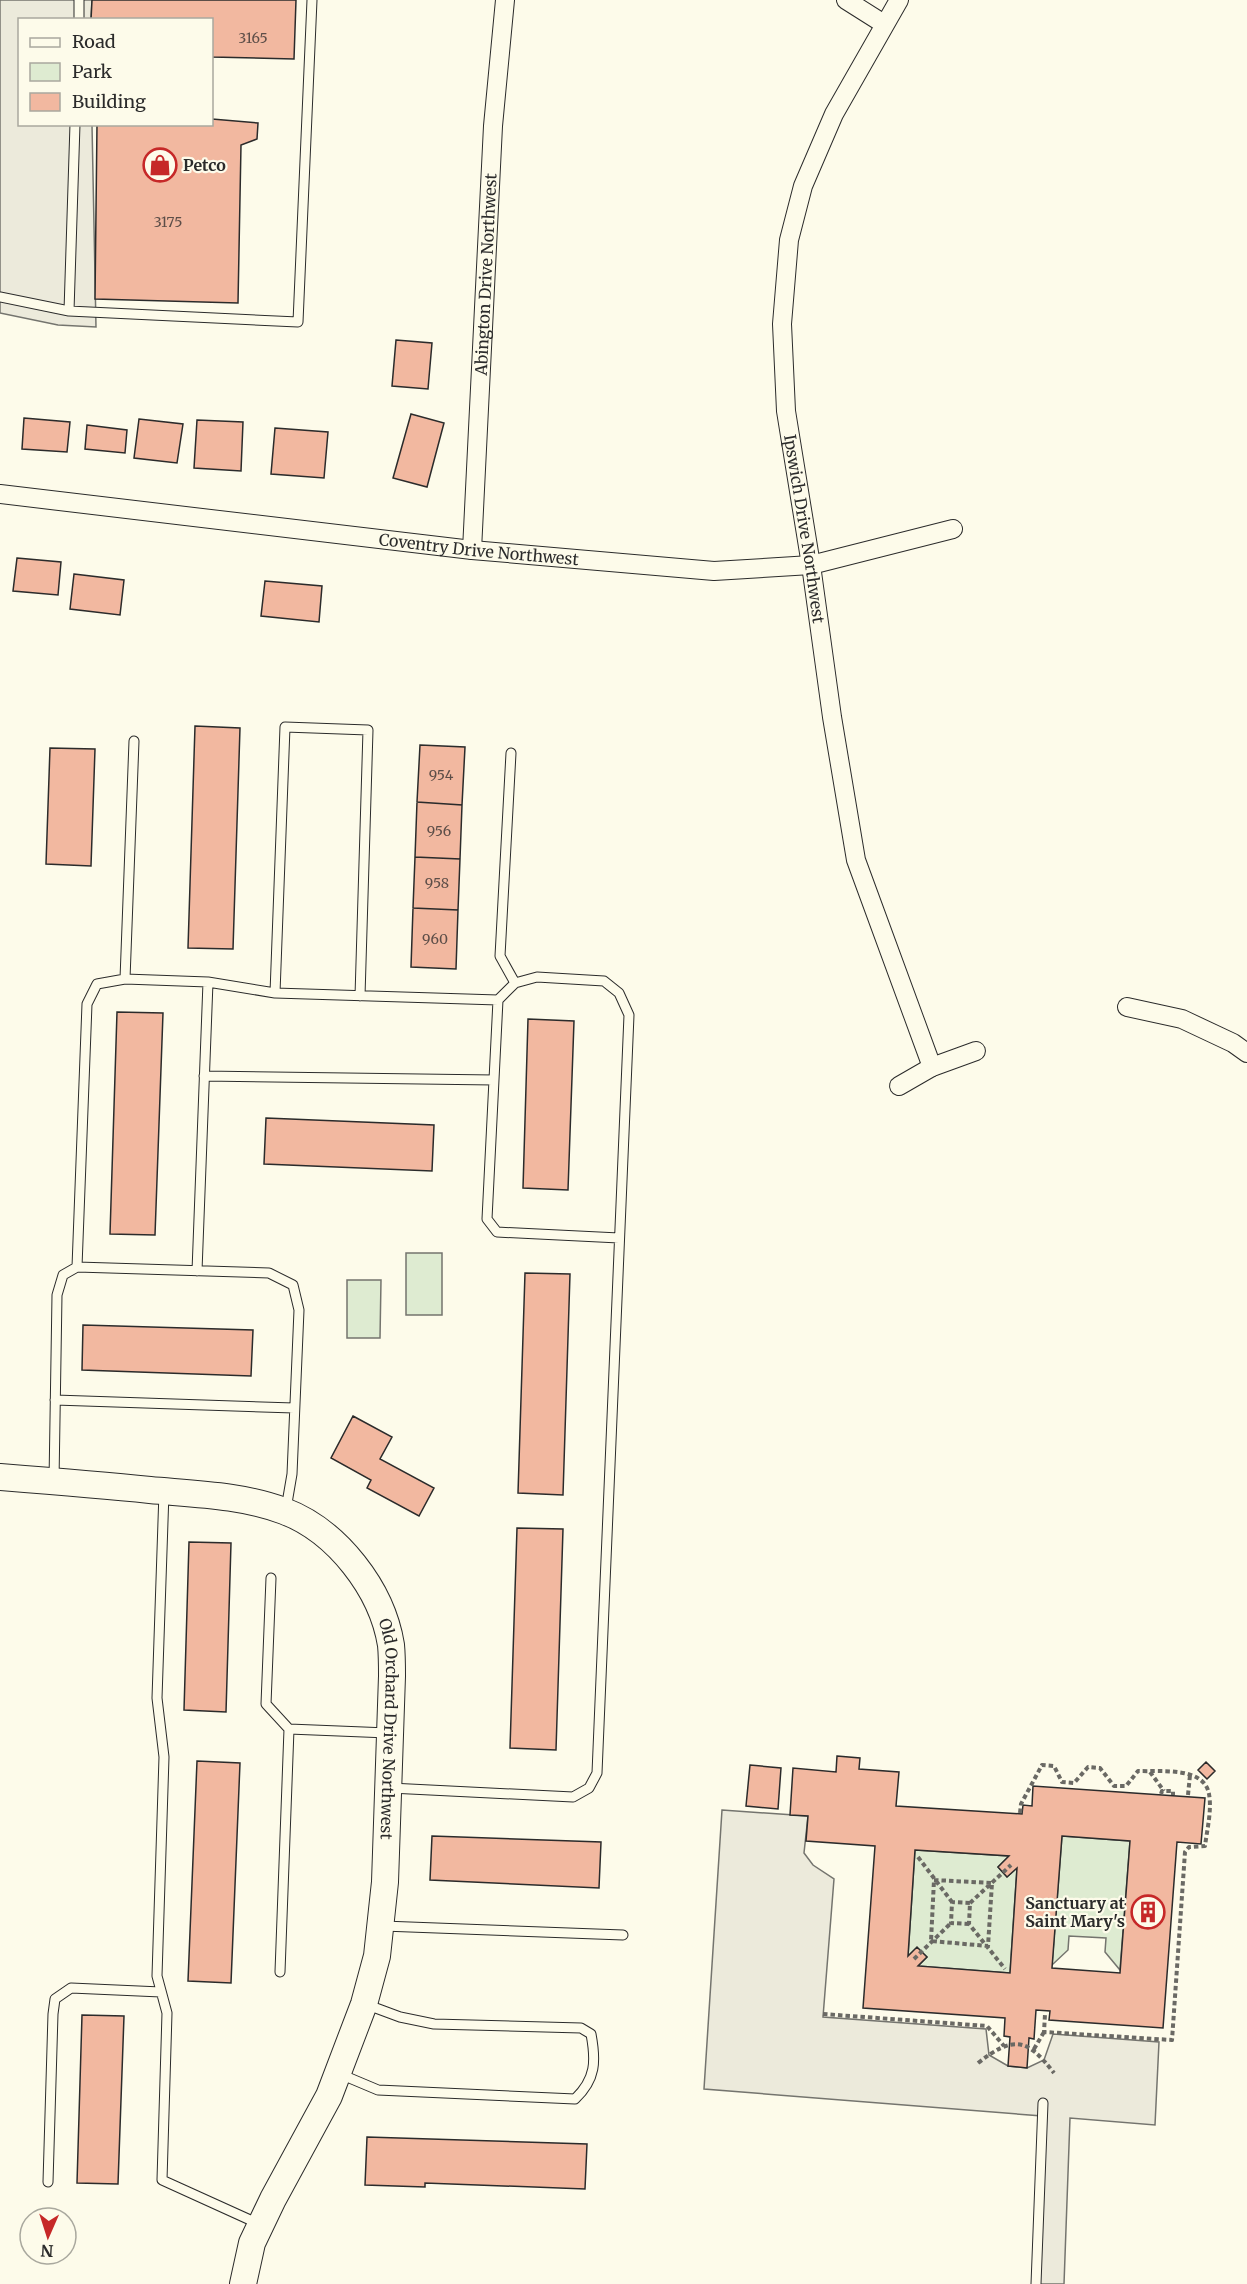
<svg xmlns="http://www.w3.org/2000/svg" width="1247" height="2284" font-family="Merriweather,serif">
<rect width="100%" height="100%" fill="#fdfbea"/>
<path fill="#deebd1" stroke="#74746e" stroke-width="1.5" d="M406,1253H442V1315H406Z
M347,1280H381L380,1338H347Z
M1062,1836L1130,1841L1120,1970L1105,1952L1106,1938L1069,1936L1068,1950L1052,1965Z
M915,1850L1009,1856L998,1867L1007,1877L1017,1868L1010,1973L918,1966L927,1957L917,1948L908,1956Z"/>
<path fill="#eceadb" stroke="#74746e" stroke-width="1.5" d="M0,0H92L91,19L20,20V124L92,125L96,327L58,325L0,313Z
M722,1810L808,1816L804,1853L813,1865L834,1879L823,2017L986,2029L989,2055L1008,2066L1027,2068L1044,2060L1053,2034L1159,2042L1155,2125L1070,2118L1064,2284H1036L1042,2116L704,2089Z"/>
<path fill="#f2b8a0" stroke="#2b2b2b" stroke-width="1.5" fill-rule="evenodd" d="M92,0H296L294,59L212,57V20H91Z
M212,119L258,123L257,139L241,145L238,303L95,299L97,124H212Z
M396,340L432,343L428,389L392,386Z
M411,414L444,423L427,487L393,478Z
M24,418L70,422L67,452L22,449Z
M139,419L183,424L177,463L134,458Z
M197,420L243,422L241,471L194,468Z
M87,425L127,430L125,453L85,449Z
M275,428L328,432L324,478L271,474Z
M17,558L61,562L58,595L13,591Z
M74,574L124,580L120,615L70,609Z
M265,581L322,586L319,622L261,616Z
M195,726L240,728L233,949L188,948Z
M420,745L465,747L462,805L417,802Z
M50,748L95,749L91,866L46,864Z
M417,802L462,805L460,859L415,857Z
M415,857L460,859L458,910L413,908Z
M413,908L458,910L456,969L411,967Z
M117,1012L163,1013L155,1235L110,1234Z
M528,1019L574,1021L568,1190L523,1188Z
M266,1118L434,1125L432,1171L264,1164Z
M525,1273L570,1274L563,1495L518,1493Z
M83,1325L253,1330L251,1376L82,1370Z
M353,1416L392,1437L380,1459L434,1488L419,1516L367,1488L371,1480L331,1458Z
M517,1528L563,1529L556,1750L510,1748Z
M189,1542L231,1543L226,1712L184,1710Z
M837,1756L860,1758L859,1769L899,1772L896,1806L1022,1814L1023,1805L1032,1806L1033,1786L1205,1798L1201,1844L1177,1842L1163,2028L1049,2020L1050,2011L1036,2010L1034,2039L1029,2038L1027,2068L1008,2066L1010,2037L1004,2036L1005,2018L863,2008L875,1846L806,1841L808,1816L790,1815L793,1768L836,1772ZM1062,1836L1130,1841L1120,1973L1052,1968ZM915,1850L1009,1856L998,1867L1007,1877L1017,1868L1010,1973L918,1966L927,1957L917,1947L908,1956Z
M197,1761L240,1763L231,1983L188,1981Z
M1206,1762L1215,1771L1207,1779L1198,1770Z
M750,1765L781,1768L778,1809L746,1806Z
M432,1836L601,1842L599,1888L430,1880Z
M82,2015L124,2016L118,2184L77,2183Z
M367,2137L587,2144L585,2189L425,2183V2187L365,2185Z"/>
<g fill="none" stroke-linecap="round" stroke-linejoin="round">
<g stroke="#2b2b2b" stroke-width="11">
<path id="lane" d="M79,20V0
M0,297L69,311L298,322L312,0
M69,311L75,124
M511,753L500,956L515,983
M125,979L134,741
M275,993L285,727L368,730L360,996
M204,1076L494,1080
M77,1267L87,1004L97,984L125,979L208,982L275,993L498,1000
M197,1271L208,982
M55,1400L294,1408
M54,1481L57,1295L63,1275L77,1267L269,1273L293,1285L299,1310L292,1474L286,1509
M164,1492L157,1698L164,1757L157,1976L167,2013L162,2180L259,2224
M271,1578L266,1704L289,1729
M390,1788L573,1797L589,1788L597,1773L629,1015L619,993L604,981L537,977L515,983L498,1000L487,1219L497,1232L619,1238
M383,1926L623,1935
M280,1972L289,1729L388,1733
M340,2074L378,2090L575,2099C596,2079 596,2061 591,2034L581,2028L434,2024L400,2017L365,2004
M48,2182L53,2014L55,1999L71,1988L161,1992
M1036,2284L1043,2103"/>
</g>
<g stroke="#2b2b2b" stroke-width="20">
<g id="street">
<path d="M846,0L884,24"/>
<path id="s1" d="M899,0L834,114L803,186L789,240L782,324L786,411L811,565L832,717L856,860L932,1067"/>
<path id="s2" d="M0,494L472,550L714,571L811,565L953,529"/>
<path id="s3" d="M472,550L493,126L505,0"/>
<path d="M1127,1007L1182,1019L1233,1043L1247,1053"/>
<path d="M899,1086L932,1067L976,1051"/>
</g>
</g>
<g stroke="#2b2b2b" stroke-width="28">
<g id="secondary">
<path id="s4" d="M0,1477C50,1481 100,1485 150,1490C194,1494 242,1495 284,1511C337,1531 382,1589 391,1645C392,1655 392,1666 392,1676L385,1882L377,1956L364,2004L329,2096L273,2199L252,2243L243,2284"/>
</g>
</g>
<path stroke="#6a6964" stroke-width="4" stroke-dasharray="4.5 3" stroke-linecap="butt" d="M1150,1772L1164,1791
M1161,1794L1162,1791H1173V1795
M1188,1795L1190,1775
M1020,1813L1021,1804L1042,1765L1054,1766L1062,1782L1074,1783L1088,1767L1100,1768L1114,1786H1126L1138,1771C1160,1772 1204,1766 1209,1794C1212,1810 1207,1830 1205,1846L1189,1847L1185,1852L1172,2040L1044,2032L1045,2014
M918,1857L952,1902
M934,1880L992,1883L988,1946L931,1941Z
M970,1903L1011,1865
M969,1924L951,1923L952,1902L970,1903L969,1924L1005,1969
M914,1959L951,1923
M823,2014L987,2026L1004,2046
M1034,2049L1044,2032
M978,2063C1014,2035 1027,2038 1054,2073"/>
<use href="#lane" stroke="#fdfbea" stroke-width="9"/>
<use href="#street" stroke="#fdfbea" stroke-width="18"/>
<use href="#secondary" stroke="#fdfbea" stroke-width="26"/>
</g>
<defs>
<g id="shop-ring" transform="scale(1.725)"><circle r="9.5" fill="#fdfbea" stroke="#c62828" stroke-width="1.5"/><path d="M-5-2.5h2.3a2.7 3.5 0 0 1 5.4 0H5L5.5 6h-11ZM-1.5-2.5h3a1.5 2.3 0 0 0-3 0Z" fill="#c62828"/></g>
<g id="building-ring" transform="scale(1.725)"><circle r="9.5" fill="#fdfbea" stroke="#c62828" stroke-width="1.5"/><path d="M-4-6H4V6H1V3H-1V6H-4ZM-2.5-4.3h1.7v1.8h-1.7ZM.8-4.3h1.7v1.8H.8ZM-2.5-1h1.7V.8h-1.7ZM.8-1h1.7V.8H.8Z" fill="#c62828"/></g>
</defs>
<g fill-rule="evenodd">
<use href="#shop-ring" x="160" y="165"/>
<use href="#building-ring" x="1148" y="1912"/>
</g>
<g text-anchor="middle" stroke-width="4.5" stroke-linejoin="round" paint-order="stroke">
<g font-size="14" fill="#5d4e48">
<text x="253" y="43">3165</text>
<text x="168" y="227">3175</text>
<text x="441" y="780">954</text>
<text x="439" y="836">956</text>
<text x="437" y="888">958</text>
<text x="435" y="944">960</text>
</g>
<g font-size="16" font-weight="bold" fill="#2b2b2b" stroke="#fdfbea" text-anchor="start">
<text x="183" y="171">Petco</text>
<text x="1125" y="1909" text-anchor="end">Sanctuary at<tspan x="1125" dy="18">Saint Mary's</tspan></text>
</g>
<g font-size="16" fill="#2b2b2b" stroke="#fdfbea">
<text dy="6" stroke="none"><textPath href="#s3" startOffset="276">Abington Drive Northwest</textPath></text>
<text dy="6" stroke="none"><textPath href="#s1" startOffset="556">Ipswich Drive Northwest</textPath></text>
<text dy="6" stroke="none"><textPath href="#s2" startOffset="482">Coventry Drive Northwest</textPath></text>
<text dy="6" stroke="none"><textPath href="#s4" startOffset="549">Old Orchard Drive Northwest</textPath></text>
</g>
</g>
<rect x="18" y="18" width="195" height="108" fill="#fdfbea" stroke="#a9a89e" stroke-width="1.5"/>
<rect x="30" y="38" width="30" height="9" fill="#fdfbea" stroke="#a9a89e" stroke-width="1.5"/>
<text x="72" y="48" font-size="18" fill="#2b2b2b">Road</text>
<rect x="30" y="63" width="30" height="18" fill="#deebd1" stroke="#a9a89e" stroke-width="1.5"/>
<text x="72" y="78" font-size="18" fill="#2b2b2b">Park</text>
<rect x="30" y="93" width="30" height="18" fill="#f2b8a0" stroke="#a9a89e" stroke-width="1.5"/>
<text x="72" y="108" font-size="18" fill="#2b2b2b">Building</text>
<g transform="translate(48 2236) rotate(183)"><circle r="28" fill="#fdfbea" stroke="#a9a89e" stroke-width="1.5"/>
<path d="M0-4.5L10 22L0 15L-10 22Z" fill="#c62828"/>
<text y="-9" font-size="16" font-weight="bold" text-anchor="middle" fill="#2b2b2b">N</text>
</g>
</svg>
